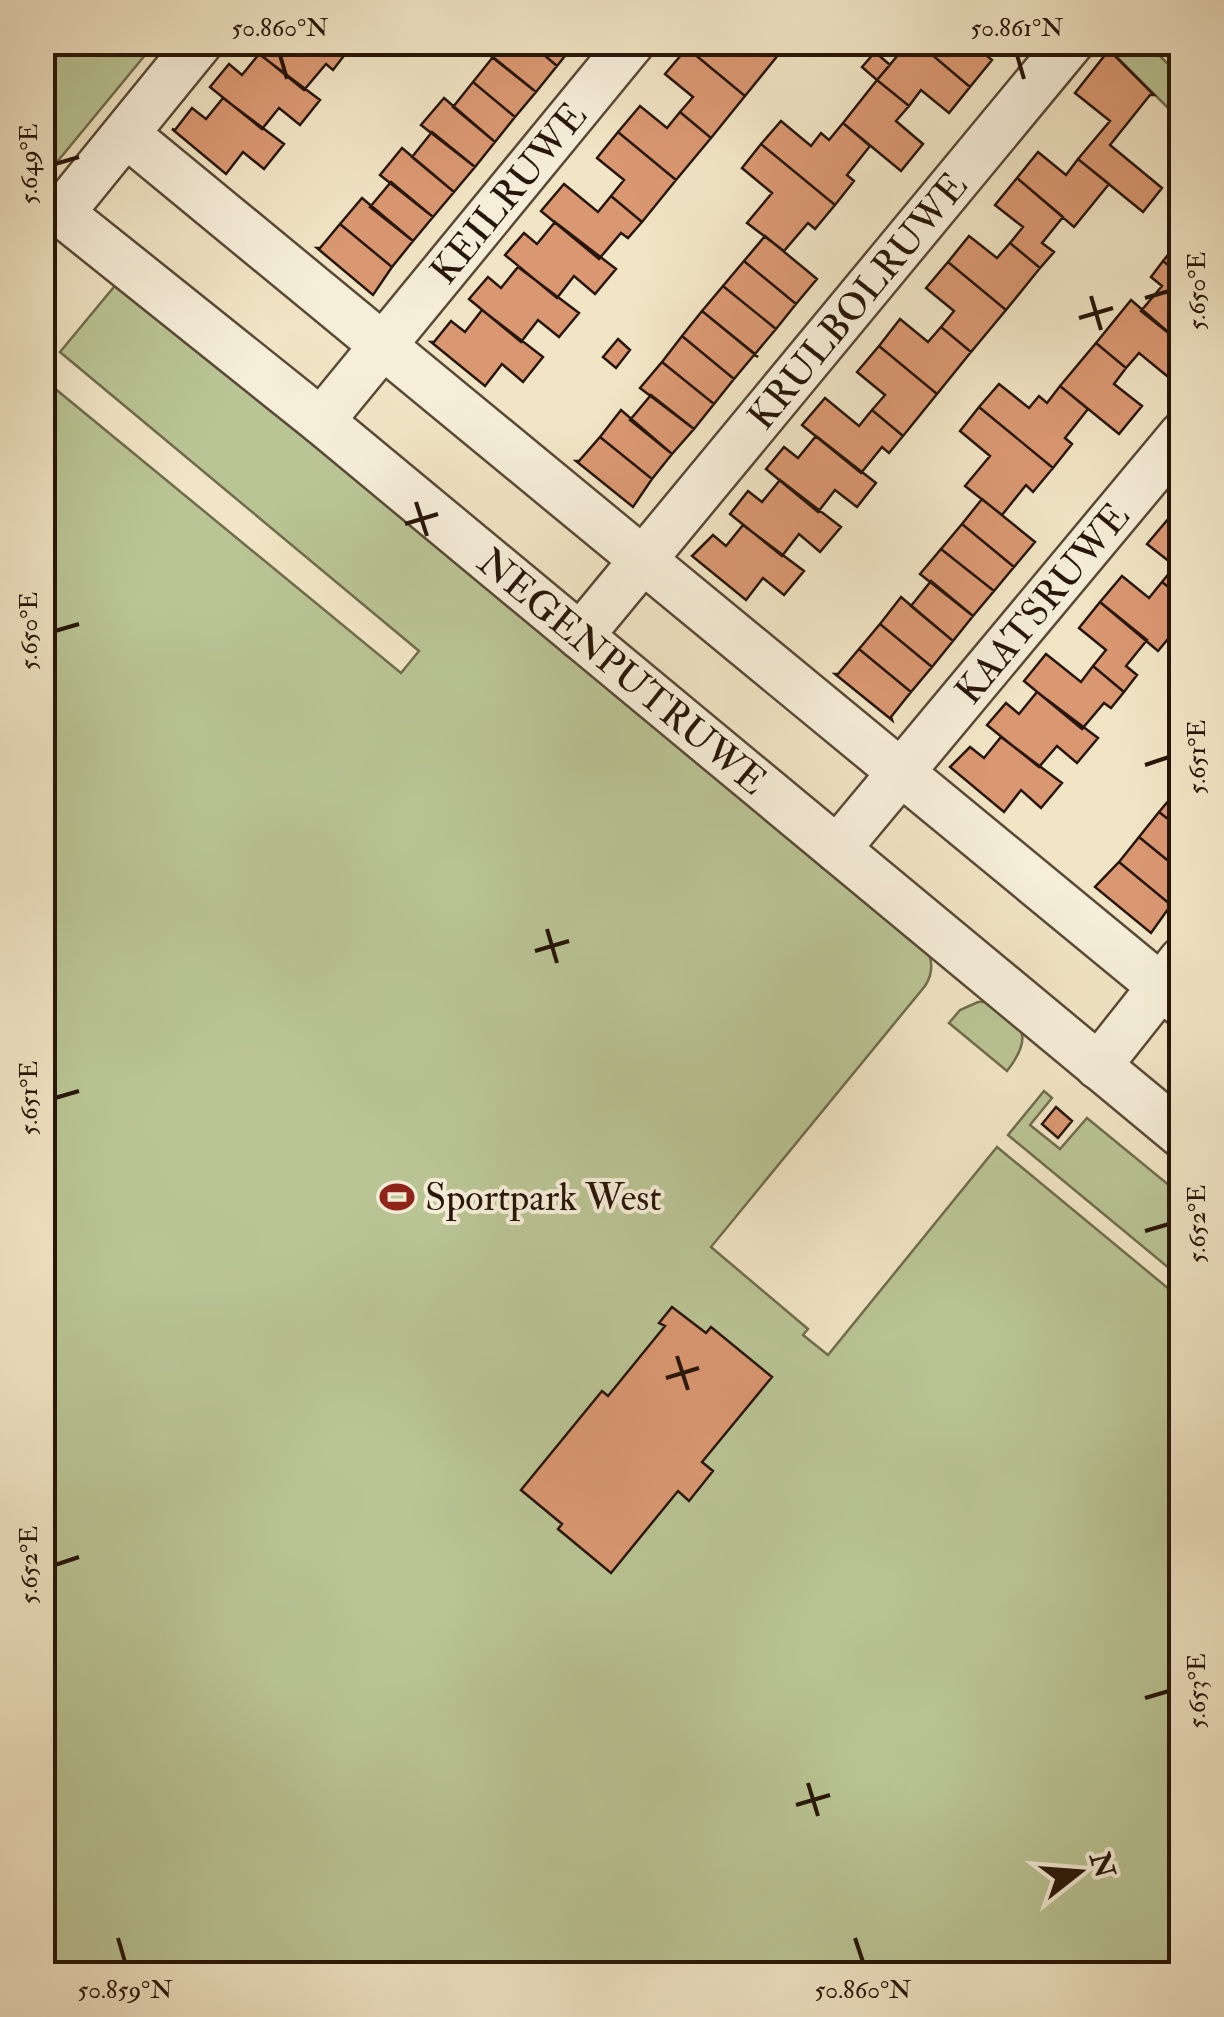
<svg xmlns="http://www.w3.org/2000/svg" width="1224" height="2017" font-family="'IM FELL Double Pica',serif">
<rect width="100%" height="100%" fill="#f1e5c5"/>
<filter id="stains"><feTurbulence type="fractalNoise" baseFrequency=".002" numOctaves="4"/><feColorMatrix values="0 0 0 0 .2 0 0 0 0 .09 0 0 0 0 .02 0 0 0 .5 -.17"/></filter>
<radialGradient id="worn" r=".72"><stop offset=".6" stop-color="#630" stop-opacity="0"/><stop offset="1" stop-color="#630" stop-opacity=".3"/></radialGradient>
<path fill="#bac595" stroke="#706d4e" stroke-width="2.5" d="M42,43H155L43,179H42Z
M1103,43H1147L1181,77V121Z
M118,282L924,944C933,958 934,972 925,986L711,1247L808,1329L803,1335L828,1355L997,1147L1181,1299V1974H43L42,378L401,673L419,651L60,352Z
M978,1002C988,1001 992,1004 1001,1009C1030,1028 1027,1045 1007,1071L949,1023L960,1010Z
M1044,1091L1052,1098L1030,1125L1060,1149L1087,1118L1181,1195V1278L1008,1135Z"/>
<path fill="#da9872" stroke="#271507" stroke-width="2.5" d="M331,42L346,53L333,70L326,64L304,90L246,43Z
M490,42H529L557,66L536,92L483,50Z
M529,42H576L557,66Z
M692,42H765L779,54L745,96L687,48Z
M909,42H917L970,87L949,113L921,90L909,106L877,80Z
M917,42H969L992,60L970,87Z
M687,48L745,96L711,138L680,112L693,97L665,74Z
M1109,50L1154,95H1150L1110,145L1162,188L1143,212L1078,159L1110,121L1075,93Z
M875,52L890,65L877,80L862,67Z
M259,54L320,100L300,125L279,108L262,129L210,87L229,64L242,75Z
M493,57L536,92L515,117L473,82Z
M877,80L909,106L896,121L923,144L901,171L843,123Z
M473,82L515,117L495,142L453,107Z
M223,98L284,144L264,169L243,152L226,174L172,129L175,130L192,108L206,119Z
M444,98L495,142L475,167L421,125Z
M640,106L667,128L680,112L711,138L676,180L618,132Z
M781,121L811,146L821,133L829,140L843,123L870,146L847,175L854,181L835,205L761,144Z
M432,132L475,167L454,192L412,157Z
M618,132L676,180L642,222L611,196L624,180L597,158Z
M761,144L835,205L815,229L808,223L784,251L747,223L772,193L742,168Z
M402,148L454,192L433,217L380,175Z
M1038,152L1066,175L1078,159L1109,184L1074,227L1017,178Z
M1017,178L1063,217L1042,243L1054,252L1040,268L1010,243L1023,227L995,205Z
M391,182L433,217L413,241L370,207Z
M564,184L598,212L611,196L642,222L628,238L621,233L599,259L541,211Z
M362,198L413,241L392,267L340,224Z
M555,222L616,269L595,294L574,276L557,298L505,255L524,233L537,244Z
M340,224L392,267L373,295L317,248H320Z
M765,236L817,279L796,304L744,261Z
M969,236L997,258L1010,243L1040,268L1006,310L948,262Z
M1182,238V276L1163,261Z
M744,261L796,304L776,329L723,286Z
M1163,261L1182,276V344L1141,311L1162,286L1151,277Z
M948,262L1006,310L971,352L941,327L954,311L926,288Z
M518,267L579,313L559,337L538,320L521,342L469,299L488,277L501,288Z
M723,286L776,329L755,354L702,311Z
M1131,300L1182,344V358L1167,376L1139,353L1126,368L1096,343Z
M482,310L543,357L523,382L502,364L485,386L431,342H434L451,321L465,332Z
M702,311L758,357L754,355L734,379L682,336Z
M900,319L928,342L941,327L971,352L937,394L879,346Z
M682,336L734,379L714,404L662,362Z
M618,339L630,350L616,368L603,357Z
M1096,343L1126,368L1114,384L1142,406L1119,434L1060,386Z
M879,346L937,394L903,436L872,410L885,395L857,372Z
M662,362L714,404L694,429L640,388Z
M999,384L1029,408L1039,396L1047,403L1060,386L1088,409L1065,438L1072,444L1053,468L979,407Z
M651,395L694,429L672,454L630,420Z
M825,398L859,426L872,410L903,436L889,453L882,447L861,473L802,425Z
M979,407L1053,468L1033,492L1026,485L1002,515L965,486L990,456L960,431Z
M621,410L672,454L652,479L600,437Z
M816,436L876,483L857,507L835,490L818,512L766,469L784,447L798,458Z
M600,437L652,479L633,507L576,461H579Z
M780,480L841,527L820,552L799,534L782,556L730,514L748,491L762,502Z
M982,499L1035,542L1014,567L962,524Z
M1182,503V528L1169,518Z
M1169,518L1182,528V598L1162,582L1175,566L1147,544Z
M962,524L1014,567L994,591L941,549Z
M743,525L804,571L784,595L763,578L746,600L692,556L713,535L726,546Z
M941,549L994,591L973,616L920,574Z
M1122,576L1149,598L1162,582L1182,598V622L1158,651L1100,602Z
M931,581L973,616L953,641L911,606Z
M901,597L953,641L932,667L880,624Z
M1100,602L1147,640L1126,666L1137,675L1124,692L1093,666L1106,650L1079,628Z
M880,624L932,667L911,692L859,649Z
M859,649L911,692L891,717L892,720L835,674H838Z
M1046,654L1081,682L1093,666L1124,692L1111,708L1104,703L1082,729L1024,681Z
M1037,692L1098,738L1077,763L1057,746L1039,767L987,725L1006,703L1019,714Z
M1001,737L1062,783L1041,808L1021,790L1004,812L950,767L970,747L984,758Z
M1180,787H1182V830L1159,812Z
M1159,812L1182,830V872L1139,837Z
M1139,837L1182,872V891L1171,905L1119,862Z
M1119,862L1171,905L1151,933L1095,887Z
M1056,1107L1072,1121L1058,1138L1042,1124Z
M672,1307L706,1333L711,1327L772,1377L702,1462L713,1471L689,1501L678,1491L611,1573L558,1529L562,1524L521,1490L602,1391L608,1396L665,1326L659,1323Z"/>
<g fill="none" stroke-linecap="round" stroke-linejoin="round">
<g stroke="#5a4936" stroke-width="50">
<g id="street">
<path id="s1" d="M200,42L61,213L321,421L1182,1135"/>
<path d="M126,134L1182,1004"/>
<path id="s2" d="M321,421L632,42"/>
<path id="s3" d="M580,636L1071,42"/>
<path id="s4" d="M837,849L1182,435"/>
<path d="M1098,1066L1182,960"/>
</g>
</g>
<use href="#street" stroke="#f6eed9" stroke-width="45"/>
</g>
<path fill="none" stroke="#271507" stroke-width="4" d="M280,55L287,79M1017,55L1024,79M55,164L79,157M1091,296L1101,330M1145,298L1169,291M1079,318L1113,308M416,502L427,536M405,524L438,514M55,631L79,624M1145,765L1169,757M547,929L557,963M535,951L569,941M55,1098L79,1091M1145,1231L1169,1224M677,1356L688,1390M666,1378L699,1368M55,1565L79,1557M1145,1698L1169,1691M808,1783L818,1816M796,1805L830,1795M118,1938L125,1962M855,1938L863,1962"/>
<defs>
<g id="stadium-bare" transform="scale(2.7)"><path d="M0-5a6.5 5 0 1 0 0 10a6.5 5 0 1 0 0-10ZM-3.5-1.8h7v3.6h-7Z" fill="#8f2418" stroke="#f6eed9" stroke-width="2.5" paint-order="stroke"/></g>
</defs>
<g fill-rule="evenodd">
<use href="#stadium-bare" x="397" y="1197"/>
</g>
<g text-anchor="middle" stroke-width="8" stroke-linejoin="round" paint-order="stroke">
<g font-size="38" fill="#271507" stroke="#f6eed9">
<text dy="13" stroke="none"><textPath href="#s2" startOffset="295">KEILRUWE</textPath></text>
<text dy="13" stroke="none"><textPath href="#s3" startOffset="435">KRULBOLRUWE</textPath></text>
<text dy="13" stroke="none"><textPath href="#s4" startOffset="320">KAATSRUWE</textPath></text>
<text dy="13" stroke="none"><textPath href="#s1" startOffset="945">NEGENPUTRUWE</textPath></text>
</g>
<g font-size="38" fill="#271507" stroke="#f6eed9" text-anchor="start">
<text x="425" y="1210">Sportpark West</text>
</g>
</g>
<rect width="1224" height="2017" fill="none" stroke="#f1e5c5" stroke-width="110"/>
<g transform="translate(1079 1872) rotate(73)" stroke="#f6eed9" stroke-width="8" paint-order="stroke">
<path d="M0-8L18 38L0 25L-18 38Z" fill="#271507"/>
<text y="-15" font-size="28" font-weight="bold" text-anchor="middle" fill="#271507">N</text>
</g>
<rect x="55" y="55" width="1114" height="1907" fill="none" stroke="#271507" stroke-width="4"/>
<g font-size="25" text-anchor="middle" fill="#271507">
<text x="280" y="36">50.860°N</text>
<text x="1017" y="36">50.861°N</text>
<text transform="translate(28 164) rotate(-90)" y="9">5.649°E</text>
<text transform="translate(1196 291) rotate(-90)" y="9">5.650°E</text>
<text transform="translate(28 631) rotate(-90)" y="9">5.650°E</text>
<text transform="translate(1196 757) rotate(-90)" y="9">5.651°E</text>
<text transform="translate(28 1098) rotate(-90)" y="9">5.651°E</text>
<text transform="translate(1196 1224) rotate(-90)" y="9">5.652°E</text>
<text transform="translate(28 1565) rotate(-90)" y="9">5.652°E</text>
<text transform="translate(1196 1691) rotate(-90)" y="9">5.653°E</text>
<text x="125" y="1998">50.859°N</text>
<text x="863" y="1998">50.860°N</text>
</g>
<rect width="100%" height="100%" filter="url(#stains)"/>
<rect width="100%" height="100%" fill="url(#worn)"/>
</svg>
